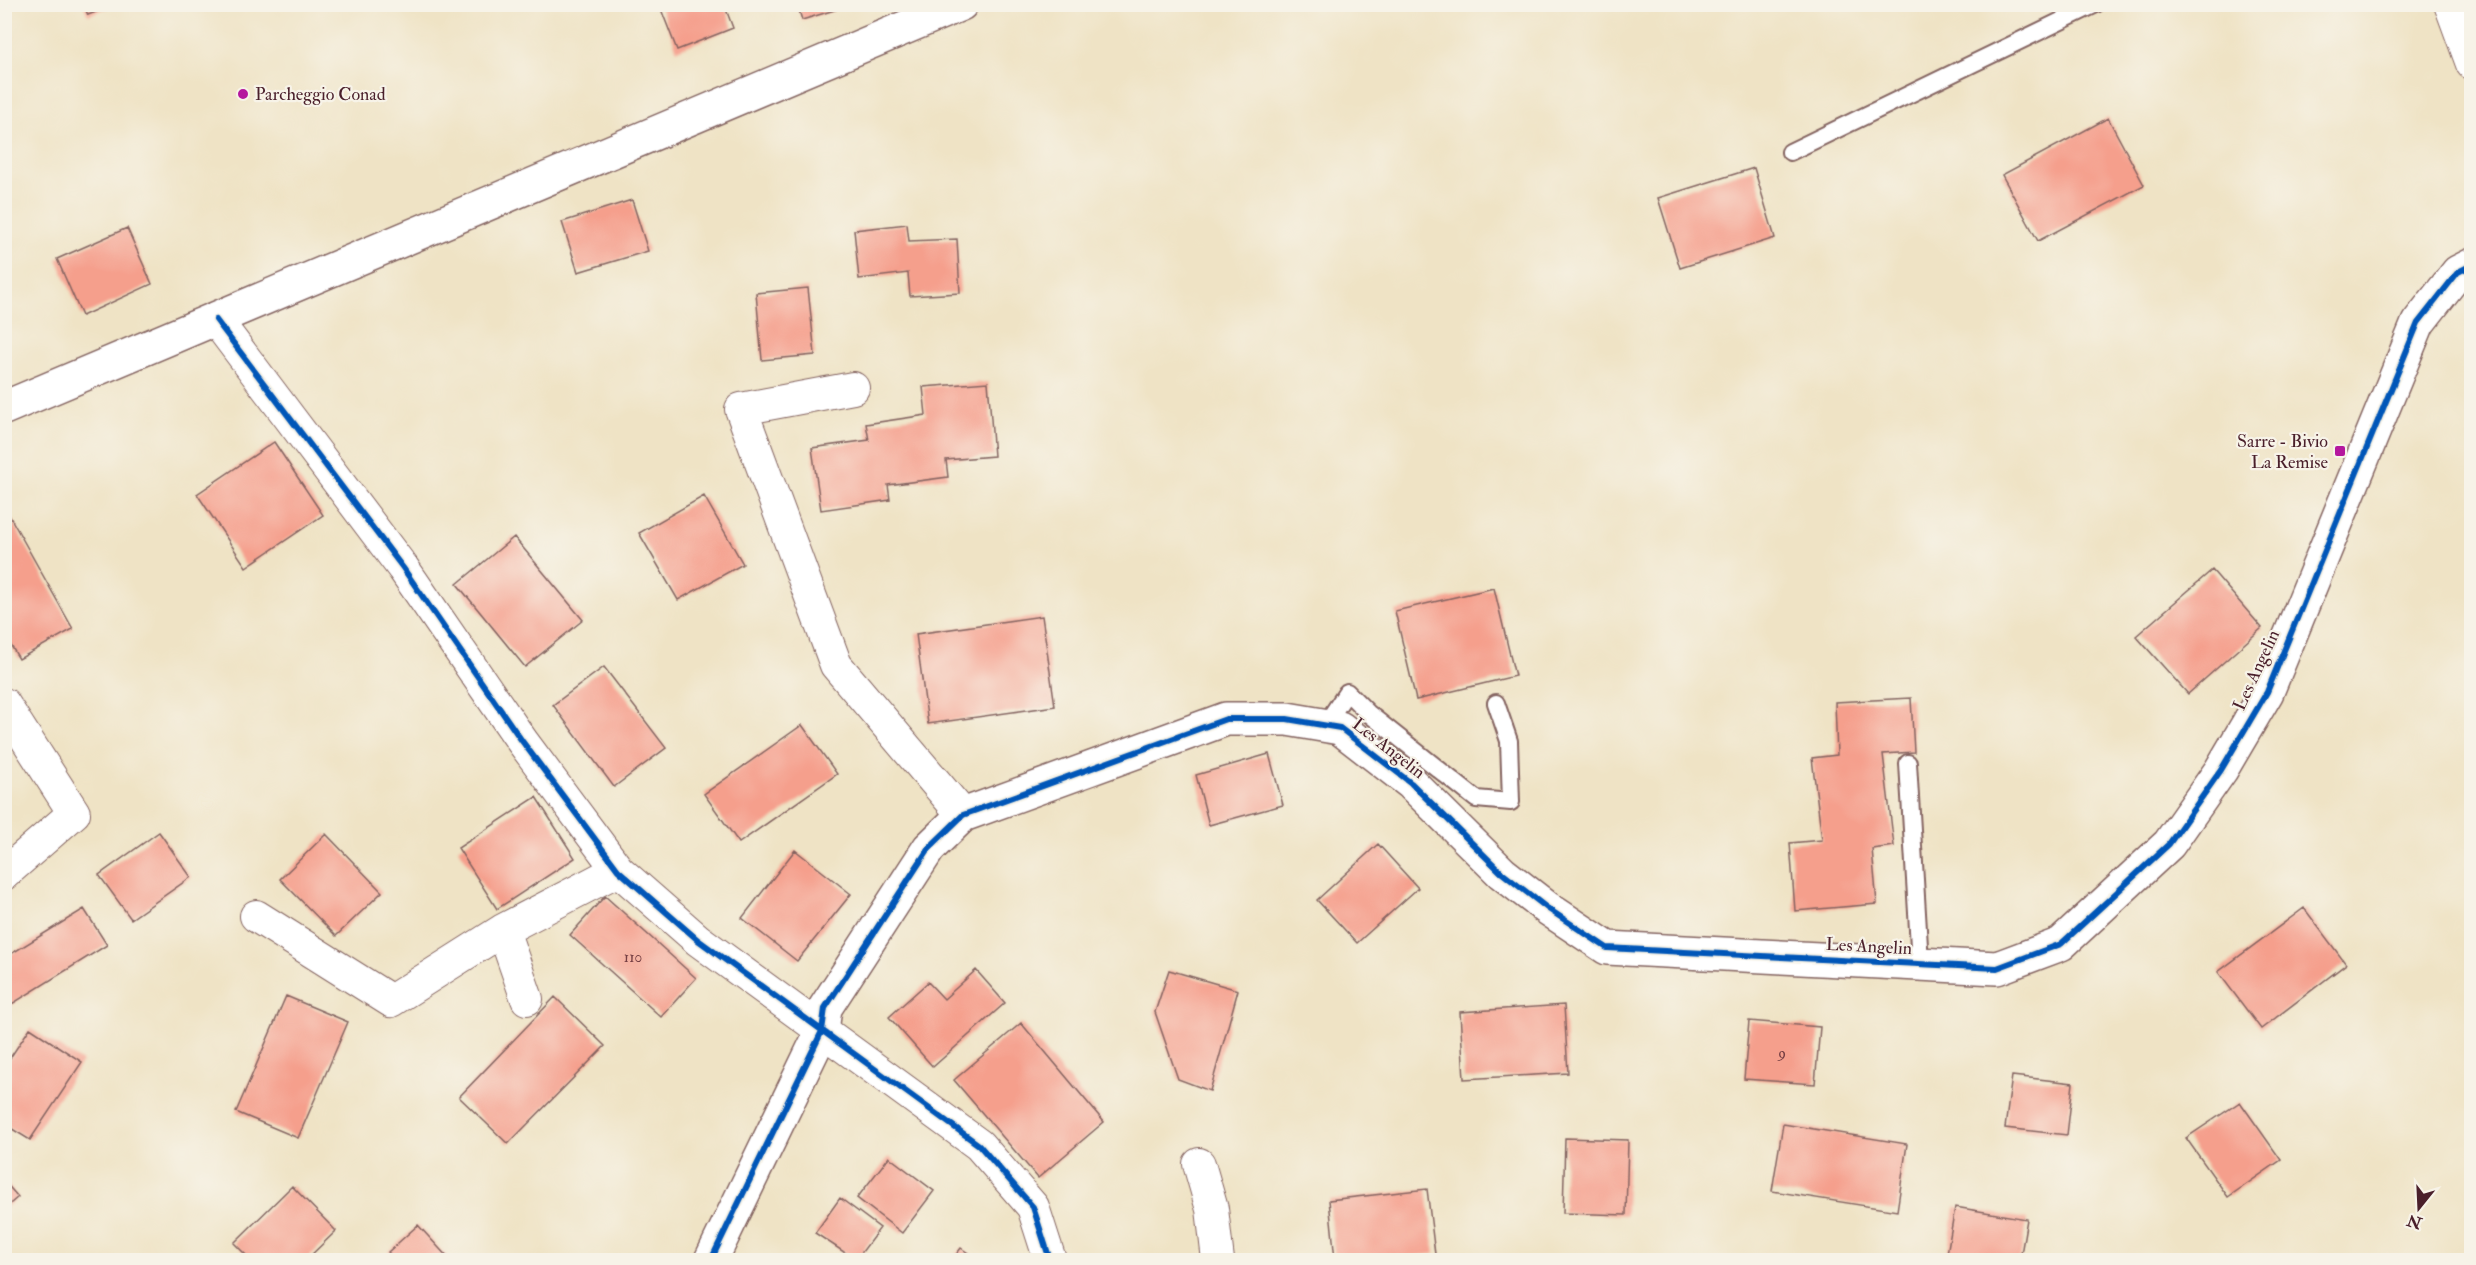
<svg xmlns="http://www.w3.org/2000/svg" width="2476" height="1265" font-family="'IM FELL Double Pica',serif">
<rect width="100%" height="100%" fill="#f7f3e8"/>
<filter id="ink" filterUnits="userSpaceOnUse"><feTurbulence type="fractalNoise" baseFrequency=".0167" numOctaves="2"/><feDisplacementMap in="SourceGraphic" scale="12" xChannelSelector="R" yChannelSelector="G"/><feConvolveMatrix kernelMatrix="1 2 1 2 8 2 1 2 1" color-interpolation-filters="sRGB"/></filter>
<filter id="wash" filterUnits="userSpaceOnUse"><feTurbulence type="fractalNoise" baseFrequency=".008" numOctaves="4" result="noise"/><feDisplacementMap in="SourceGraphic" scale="24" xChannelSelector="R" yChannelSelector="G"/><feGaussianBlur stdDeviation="1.35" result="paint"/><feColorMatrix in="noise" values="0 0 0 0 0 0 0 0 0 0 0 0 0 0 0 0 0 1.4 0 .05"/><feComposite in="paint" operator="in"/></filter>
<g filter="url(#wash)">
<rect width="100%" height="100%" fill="#efe3c5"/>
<g id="blocks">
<path fill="#f59f8c" d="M83,4H113L114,5L88,15Z
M659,4H724L733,28L677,50Z
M797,4H851V5L802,20Z
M2108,118L2144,185L2038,241L2002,175Z
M1754,168L1775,238L1680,268L1658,198Z
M632,200L648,251L578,272L562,222Z
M907,224L909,241L957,239L960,293L910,296L908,273L859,279L854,230Z
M127,228L152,284L82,316L57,259Z
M808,288L815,355L762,360L756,293Z
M988,382L994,456L946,460L948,477L888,485L890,500L821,510L812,448L869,440L866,424L926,415L923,387Z
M274,442L323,515L246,567L197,494Z
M704,496L743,564L678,600L639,533Z
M9,515L73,629L19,659L4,634V517Z
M514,537L583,620L525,667L457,584Z
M2212,570L2262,628L2188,694L2136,636Z
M1494,588L1515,676L1416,700L1395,611Z
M1042,616L1055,706L928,724L916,634Z
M604,667L666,748L614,787L553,705Z
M1911,698L1914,752L1883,754L1894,846L1872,849L1877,904L1795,911L1790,843L1822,840L1812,758L1837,755L1835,702Z
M802,725L837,774L739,843L704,794Z
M1269,754L1283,805L1209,825L1196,775Z
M536,797L575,858L497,909L458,848Z
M159,832L191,877L131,919L99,875Z
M326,834L382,892L336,936L280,879Z
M1378,844L1418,888L1357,943L1317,900Z
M795,850L851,894L797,961L742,918Z
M605,896L696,978L661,1017L570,935Z
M2304,908L2346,964L2261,1029L2218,972Z
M84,909L107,945L4,1009V954L6,957Z
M976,970L1005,1003L933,1067L889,1017L928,982L944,999Z
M1169,970L1238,990L1210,1091L1178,1079L1155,1012Z
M286,996L348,1022L298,1138L236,1112Z
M555,997L605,1046L508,1144L459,1097Z
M1564,1005L1568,1073L1464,1079L1460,1012Z
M1749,1021L1820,1027L1815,1084L1744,1079Z
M1021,1023L1104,1122L1038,1178L954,1080Z
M30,1028L82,1062L30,1140L4,1124V1067Z
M2012,1076L2073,1083L2067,1135L2005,1128Z
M2240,1102L2281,1160L2228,1197L2186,1138Z
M1783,1124L1907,1144L1897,1211L1772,1191Z
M1565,1138L1628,1140L1626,1215L1563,1213Z
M889,1157L934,1191L902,1233L857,1198Z
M4,1181L18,1197L4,1209Z
M292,1186L336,1231L306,1260H251L234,1243Z
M1427,1189L1435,1254L1378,1260H1335L1329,1200Z
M840,1198L880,1228L856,1260L815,1233Z
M1955,1207L2027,1219L2020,1260H1946Z
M418,1225L450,1260H396L388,1252Z
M961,1248L978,1260H952Z"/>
</g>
</g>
<g filter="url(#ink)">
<use href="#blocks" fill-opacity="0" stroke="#846461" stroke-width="1.5"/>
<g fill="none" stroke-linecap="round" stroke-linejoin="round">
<g stroke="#846461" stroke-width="20">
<path id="lane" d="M1790,152L2096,4
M1325,725L1347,692L1368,713L1476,799L1511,802L1509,741L1496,703
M1908,763L1920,963"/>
</g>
<g stroke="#846461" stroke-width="34">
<path id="street" d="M2450,4L2472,64
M216,320L403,568L522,741L618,870L698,940L979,1145L1033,1207L1050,1260
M853,388L741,409L836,665L963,815
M4,704L74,813L4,874
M256,916L391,1001L503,930L618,870
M503,930L527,999
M1199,1164L1212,1209L1218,1260"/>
</g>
<g stroke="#846461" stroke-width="36">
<path id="secondary" d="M711,1260L822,1031L825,1008L929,848L963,815L1226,719H1287L1340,728L1411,783L1502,873L1547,908L1607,948L1997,968L2061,944L2169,844L2221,770L2267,692L2418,323L2458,272L2472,265"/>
</g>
<g stroke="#846461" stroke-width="36">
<path id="primary" d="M4,408L961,4"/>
</g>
<use href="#lane" stroke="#fff" stroke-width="16"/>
<use href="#street" stroke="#fff" stroke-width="32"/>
<use href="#secondary" stroke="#fff" stroke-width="33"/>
<use href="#primary" stroke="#fff" stroke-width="33"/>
<g stroke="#f7f3e8" stroke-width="10">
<path id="cycleway" d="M216,320L403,568L522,741L618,870L698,940L979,1145L1033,1207L1050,1260
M711,1260L822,1031L825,1008L929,848L963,815L1226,719H1287L1340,728L1411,783L1502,873L1547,908L1607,948L1997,968L2061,944L2169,844L2221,770L2267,692L2418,323L2458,272L2472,265"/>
</g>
<use href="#cycleway" stroke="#0057b8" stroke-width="6"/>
</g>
</g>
<g fill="#b5179e" stroke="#f7f3e8" stroke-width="2">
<circle cx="243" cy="94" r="6"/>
<rect x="2334" y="445" width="12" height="12" rx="3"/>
</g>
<g text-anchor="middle" stroke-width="4.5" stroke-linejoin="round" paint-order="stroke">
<g font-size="15" fill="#753f43">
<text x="633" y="962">110</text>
<text x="1782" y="1058">9</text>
</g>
<g font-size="18" fill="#4a1f2b" stroke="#f7f3e8" text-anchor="start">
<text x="255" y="100">Parcheggio Conad</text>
<text x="2328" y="447" text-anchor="end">Sarre - Bivio<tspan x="2328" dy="21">La Remise</tspan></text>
</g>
<g font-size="18" fill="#4a1f2b" stroke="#f7f3e8">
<text transform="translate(2256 670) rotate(-65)" y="6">Les Angelin</text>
<text transform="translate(1389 748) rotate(38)" y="6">Les Angelin</text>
<text transform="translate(1869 946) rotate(3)" y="6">Les Angelin</text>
</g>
</g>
<rect width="2476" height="1265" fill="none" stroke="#f7f3e8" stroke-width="24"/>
<g transform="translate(2419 1208) rotate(198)" stroke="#f7f3e8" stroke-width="4.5" paint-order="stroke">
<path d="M0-4.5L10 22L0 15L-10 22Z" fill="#4a1f2b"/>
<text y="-9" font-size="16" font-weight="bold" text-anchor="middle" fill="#4a1f2b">N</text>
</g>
</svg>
